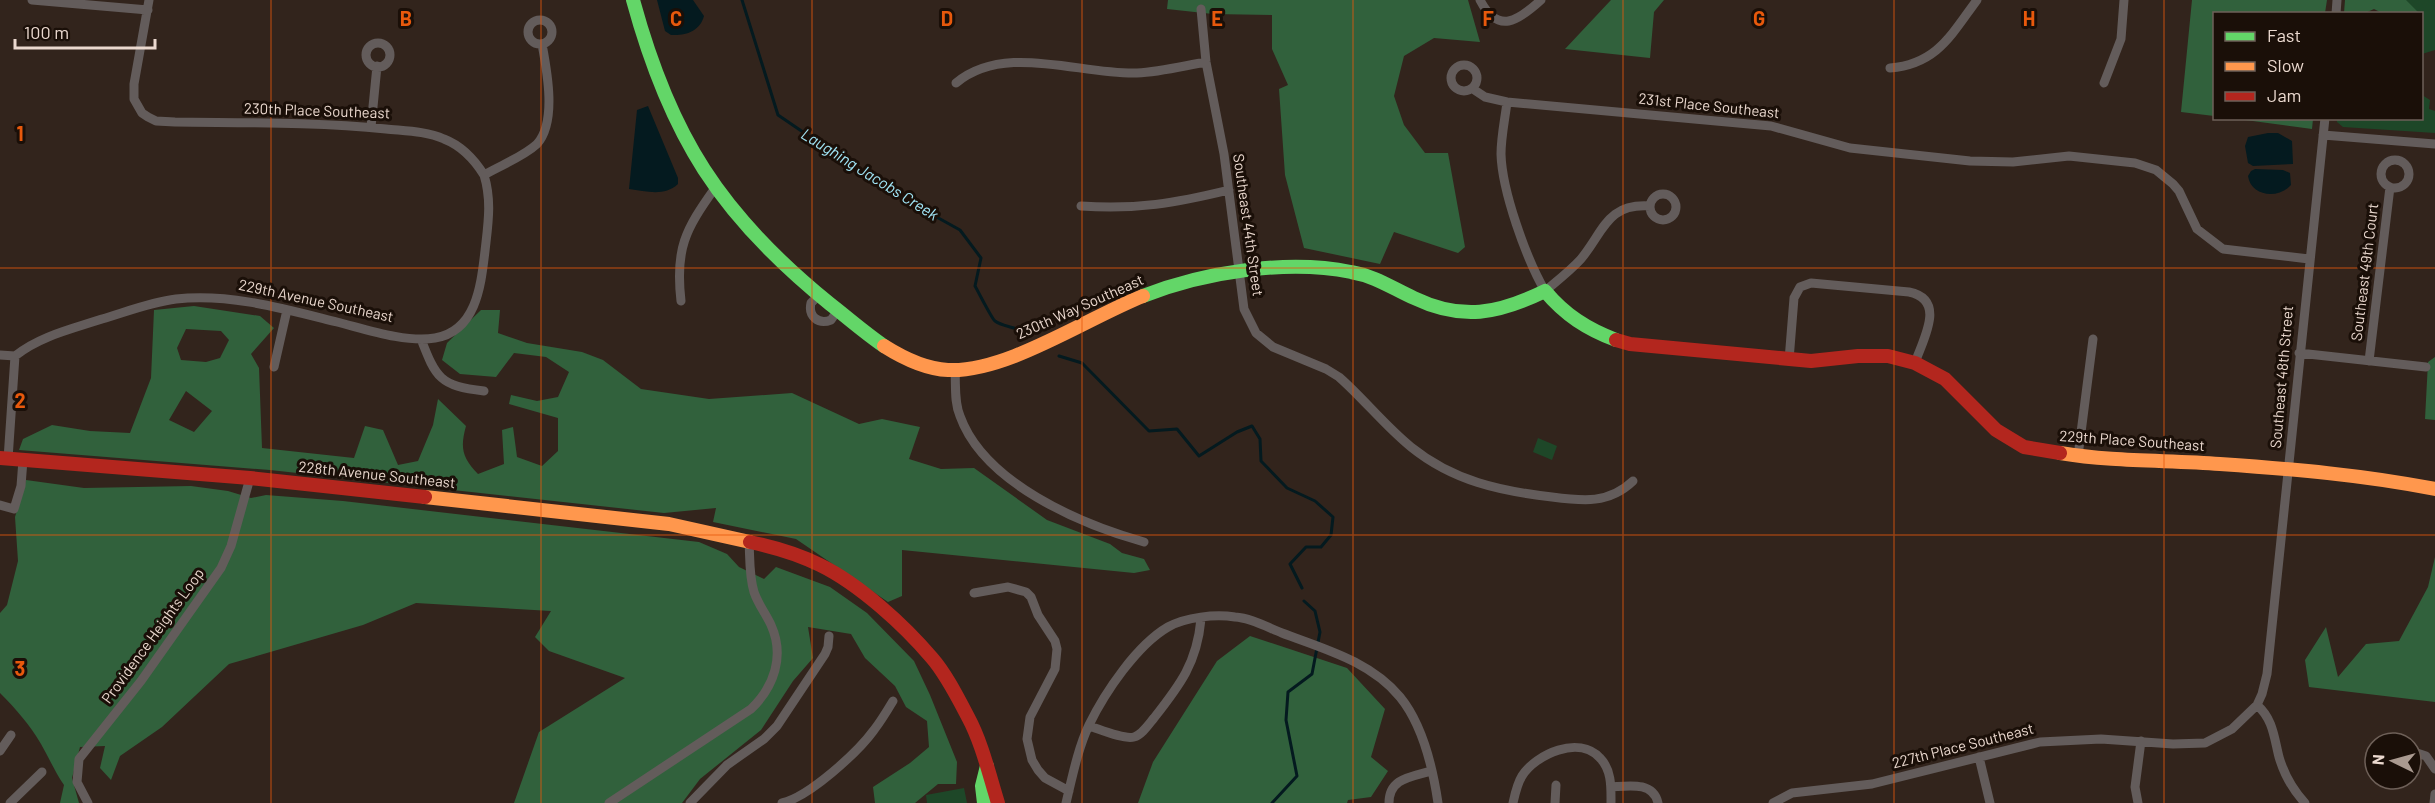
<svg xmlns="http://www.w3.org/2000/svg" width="2435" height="803" font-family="Barlow,sans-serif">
<rect width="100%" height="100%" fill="#32241c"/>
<path fill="#1e4728" d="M2404,0H2435V50L2422,54V14L2408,13Z
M2422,95L2430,100L2429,109L2435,111V133L2343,127L2337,122V119L2422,118Z
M1538,438L1557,446L1552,460L1533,452Z
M964,788L967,803H927L926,795Z"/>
<path fill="#31613c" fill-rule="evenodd" d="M1168,0H1468L1480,42L1434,38L1404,56L1394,96L1404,125L1425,153H1448L1465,247L1458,253L1394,232L1380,264L1304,248L1285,175L1279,89L1288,85L1272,49V15L1213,14L1167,9Z
M1611,0H1664L1654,12L1650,58L1565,49Z
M2192,0H2327L2325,13L2214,14V116L2181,112Z
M2345,0H2406L2419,13H2382L2374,9L2365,13H2344Z
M2238,119H2313L2312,129Z
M194,306L260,316L274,328L251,354L259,368L262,448L354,458L365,426L383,430L398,465L418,461L433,425L438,399L466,426C460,448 462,457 478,474L504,464L502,430L513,427L517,457L542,466L558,451V418L509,404L511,395L537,401L558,397L569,372L546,357L514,353L496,377L460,374L442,360L447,343L481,310H500L498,333L527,343L582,352L603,360L641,389L709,399L792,393L859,424L882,419L920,427L909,459L941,469L974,468L1047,520L1110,544L1122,553L1144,559L1150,570L1134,573L902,550V596L888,602L796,539L713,522L716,508L664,513L270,470L19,450L23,439L52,425L90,431L130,433L151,378L154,310ZM186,329L221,331L229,340L220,358L206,362L181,360L177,348ZM186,391L212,411L194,432L169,420Z
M2435,357V420L2425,419L2428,362Z
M26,480L84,488L191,486L228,491L251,498L266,495L343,501L699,542L727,554L739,567L764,579L776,567L830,587L867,613L914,661L930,695L957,762L956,784H938L915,803H875L873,787L910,763L929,747L927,721L906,707L895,686L865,658L851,634L808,627L813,658L793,681L761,730L700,779L682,803H514L539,732L625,678L549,651L535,637L551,611L416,603L363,625L229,664L162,727L120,756L111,780L100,768L105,746L80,747L72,778L79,803H60L64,785C55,772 49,758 41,744C30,725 16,709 0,693V613L7,605L18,561L15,517Z
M2435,557V702L2309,687L2305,660L2326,627L2338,677L2366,644L2399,641L2428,587Z
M1250,636L1347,668L1385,709L1371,757L1388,771L1371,797L1348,800L1347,803H1138L1153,762L1217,661Z"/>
<path fill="#041a1f" d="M657,0H693L704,16C700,31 686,36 671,35L665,31Z
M648,106L678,178V184C664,197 646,191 629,189L637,110Z
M2268,133H2278L2292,141L2293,164L2253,166L2248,163L2245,146L2248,137Z
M2255,169L2283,170L2290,173L2291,185C2279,199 2251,197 2248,176L2251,171Z"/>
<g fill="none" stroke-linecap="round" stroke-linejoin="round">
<path stroke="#041a1f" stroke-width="3" d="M742,0L778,115L888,190L960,230L981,258L975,286C979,293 992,319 995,321C1000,325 1008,326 1014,328
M1059,356L1082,363L1149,431L1177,429L1199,456L1237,432L1252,426L1260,439L1261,461L1287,488L1315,501L1333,517L1331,535L1321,547H1306L1290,564L1302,588
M1272,803L1297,776L1286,720L1288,692L1312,674L1320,632L1315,611L1304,601"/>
<path stroke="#635c5b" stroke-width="9" d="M32,0L148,10
M149,0L134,84V99L142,113L148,117L156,121L175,122C245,123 316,122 386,129C405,131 426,131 444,139C462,146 474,159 484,175
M1480,0C1498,35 1518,21 1541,0
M1201,9L1206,62L1224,154L1244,309L1256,333L1273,347L1326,369L1339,377C1364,399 1385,426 1411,447C1453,481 1500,491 1552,497C1583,501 1609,504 1633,481
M2336,14L2337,0
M528 32a12 12 0 1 1 24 0a12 12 0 1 1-24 0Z
M366 55a12 12 0 1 1 24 0a12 12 0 1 1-24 0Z
M1451 78a13 13 0 1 1 26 0a13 13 0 1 1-26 0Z
M1890,68C1937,64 1951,35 1977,0
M956,83C1005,42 1080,75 1137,73C1160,72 1183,66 1206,62
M2104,83L2121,39L2124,0
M1473,89L1485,97L1507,102L1771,126L1850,148L1970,161L2013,162L2069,156L2135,163L2156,170L2173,184L2179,191L2197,229L2223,249L2309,259
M1507,102C1505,119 1501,137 1501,154C1502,191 1526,258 1545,291C1557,281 1570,271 1581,259C1604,231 1607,203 1650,206
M371,127L377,66
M2323,135L2435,144
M2381 174a14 14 0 1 1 28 0a14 14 0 1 1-28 0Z
M1650 207a13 13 0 1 1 26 0a13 13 0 1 1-26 0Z
M1081,206C1136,210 1176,203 1229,190
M820,294L811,303C808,316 818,325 831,320L838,310
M681,301C675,249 685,230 715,188
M421,339C436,378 440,386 484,391
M2299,353L2426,367
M0,355L15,356C40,336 72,329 102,319C126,312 151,302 176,299C230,293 285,309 337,322C365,329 406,343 435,338C477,331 481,284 485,251C488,224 492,201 484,175C501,165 523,157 537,144C557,122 547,71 542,44
M1789,360L1794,298L1800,287L1811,283L1909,292C1947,300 1923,339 1915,363
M2369,361L2390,187
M274,367L287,310
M955,371C956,386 954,402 960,416C984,483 1080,524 1144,542
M2078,456L2093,339
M8,459L15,356
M0,505L14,509L21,486L23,460
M974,593L1008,587L1026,592L1031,597L1038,615L1055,641L1057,649L1055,669L1030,717L1027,739L1032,760L1038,770L1045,778L1069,791
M1089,726C1099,729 1124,740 1134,737C1142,735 1149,724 1154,718C1180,685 1197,663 1201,619
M0,751L11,735
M2411,751L2426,756L2435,769
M1979,757L1990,803
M2370,761L2375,759
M1611,787C1628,786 1653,781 1658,803
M10,803L42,772
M88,803L77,782L79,759L141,681L221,568L231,546L250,478
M609,803L751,709C774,687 785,656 771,625C766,614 758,604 754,592C749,576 750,558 749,541
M690,803L727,765L764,739L777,726L825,654L828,647L829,636
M782,803C809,797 858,752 874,730C881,721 887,711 893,701
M1066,803C1072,778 1078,748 1089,725C1105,692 1137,645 1168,627C1186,617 1215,614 1235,617C1251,618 1267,627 1282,633C1324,649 1370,661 1400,697C1422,724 1433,769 1438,803
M1389,803C1389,778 1411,777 1431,771
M1513,803C1515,794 1517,784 1522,776C1536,754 1579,735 1600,758C1612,770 1611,788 1611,803
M1555,803L1556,785
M1773,803L1792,793L1872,784L2040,742L2101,739L2173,744L2205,743L2232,729L2257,705
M2138,803L2135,787L2141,741
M2305,803C2293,790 2284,774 2279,757C2274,737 2273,719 2257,705L2262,694L2267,674L2325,118
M2434,803L2435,794"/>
<path stroke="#63d668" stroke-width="14" d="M633,0C670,136 720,215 830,304C848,318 865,333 884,346
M1143,296C1204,272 1287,259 1351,272C1375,276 1392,288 1414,298C1462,321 1498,314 1545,291C1565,315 1587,329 1616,340
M984,803L982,786L987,766"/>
<path stroke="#ff974d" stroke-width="14" d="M884,346C903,358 925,369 948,370C1006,373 1087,318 1143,296
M2060,453C2113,462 2167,460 2220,464C2292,469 2364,475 2435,489
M425,497L669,524L750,542"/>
<path stroke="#b3261e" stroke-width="14" d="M1616,340L1630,344L1811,361L1858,356H1888L1915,363L1945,379L1996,430L2024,447L2060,453
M0,458L250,478L425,497
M750,542C774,547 798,554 820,565C859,584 904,625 932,658C946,674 958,698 968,717C982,743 989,774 998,803"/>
</g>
<path fill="none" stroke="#e8590c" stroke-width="1.5" stroke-opacity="0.55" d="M271,0V803M541,0V803M812,0V803M1082,0V803M1353,0V803M1623,0V803M1894,0V803M2164,0V803M0,268H2435M0,535H2435"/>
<g text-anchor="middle" stroke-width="6" stroke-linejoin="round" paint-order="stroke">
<g font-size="15" fill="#ebd9cf" stroke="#1a0f08">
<text transform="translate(1709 106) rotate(6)" y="5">231st Place Southeast</text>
<text transform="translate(317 111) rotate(2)" y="5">230th Place Southeast</text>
<text transform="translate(1248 225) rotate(82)" y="5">Southeast 44th Street</text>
<text transform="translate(2365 272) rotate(-83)" y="5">Southeast 49th Court</text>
<text transform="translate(316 301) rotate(12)" y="5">229th Avenue Southeast</text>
<text transform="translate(1080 307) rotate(-24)" y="5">230th Way Southeast</text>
<text transform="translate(2282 377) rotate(-85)" y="5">Southeast 48th Street</text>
<text transform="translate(2132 441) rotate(4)" y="5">229th Place Southeast</text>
<text transform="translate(377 475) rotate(6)" y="5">228th Avenue Southeast</text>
<text transform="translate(153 636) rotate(-54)" y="5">Providence Heights Loop</text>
<text transform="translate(1963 746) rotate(-14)" y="5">227th Place Southeast</text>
</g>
<g font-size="16" font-style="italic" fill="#a1e5f6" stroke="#1a0f08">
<text transform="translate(870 174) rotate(32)" y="6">Laughing Jacobs Creek</text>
</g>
</g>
<g font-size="20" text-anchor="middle" font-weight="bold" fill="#e8590c" stroke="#1a0f08" stroke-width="6" stroke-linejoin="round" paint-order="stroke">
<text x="406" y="26">B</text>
<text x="676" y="26">C</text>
<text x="947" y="26">D</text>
<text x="1217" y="26">E</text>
<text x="1488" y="26">F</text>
<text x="1759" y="26">G</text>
<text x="2029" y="26">H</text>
<text x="20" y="141">1</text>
<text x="20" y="408">2</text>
<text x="20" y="676">3</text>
</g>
<rect x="2213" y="12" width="210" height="108" fill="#1a0f08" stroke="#6e6058" stroke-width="1.5"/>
<rect x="2225" y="32" width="30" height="9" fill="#63d668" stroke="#6e6058" stroke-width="1.5"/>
<text x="2267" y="42" font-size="18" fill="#ebd9cf">Fast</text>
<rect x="2225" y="62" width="30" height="9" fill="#ff974d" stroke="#6e6058" stroke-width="1.5"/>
<text x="2267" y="72" font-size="18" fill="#ebd9cf">Slow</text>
<rect x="2225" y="92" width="30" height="9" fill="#b3261e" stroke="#6e6058" stroke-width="1.5"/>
<text x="2267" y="102" font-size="18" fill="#ebd9cf">Jam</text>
<g transform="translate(2393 761) rotate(275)"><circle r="28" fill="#1a0f08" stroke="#6e6058" stroke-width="1.5"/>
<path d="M0-4.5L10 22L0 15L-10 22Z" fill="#aa9a90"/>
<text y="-9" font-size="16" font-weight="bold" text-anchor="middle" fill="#ebd9cf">N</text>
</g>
<path d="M15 39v9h140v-9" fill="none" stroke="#ebd9cf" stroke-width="3"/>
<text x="24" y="39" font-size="18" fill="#ebd9cf" stroke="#1a0f08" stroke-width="4.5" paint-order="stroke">100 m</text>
</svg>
